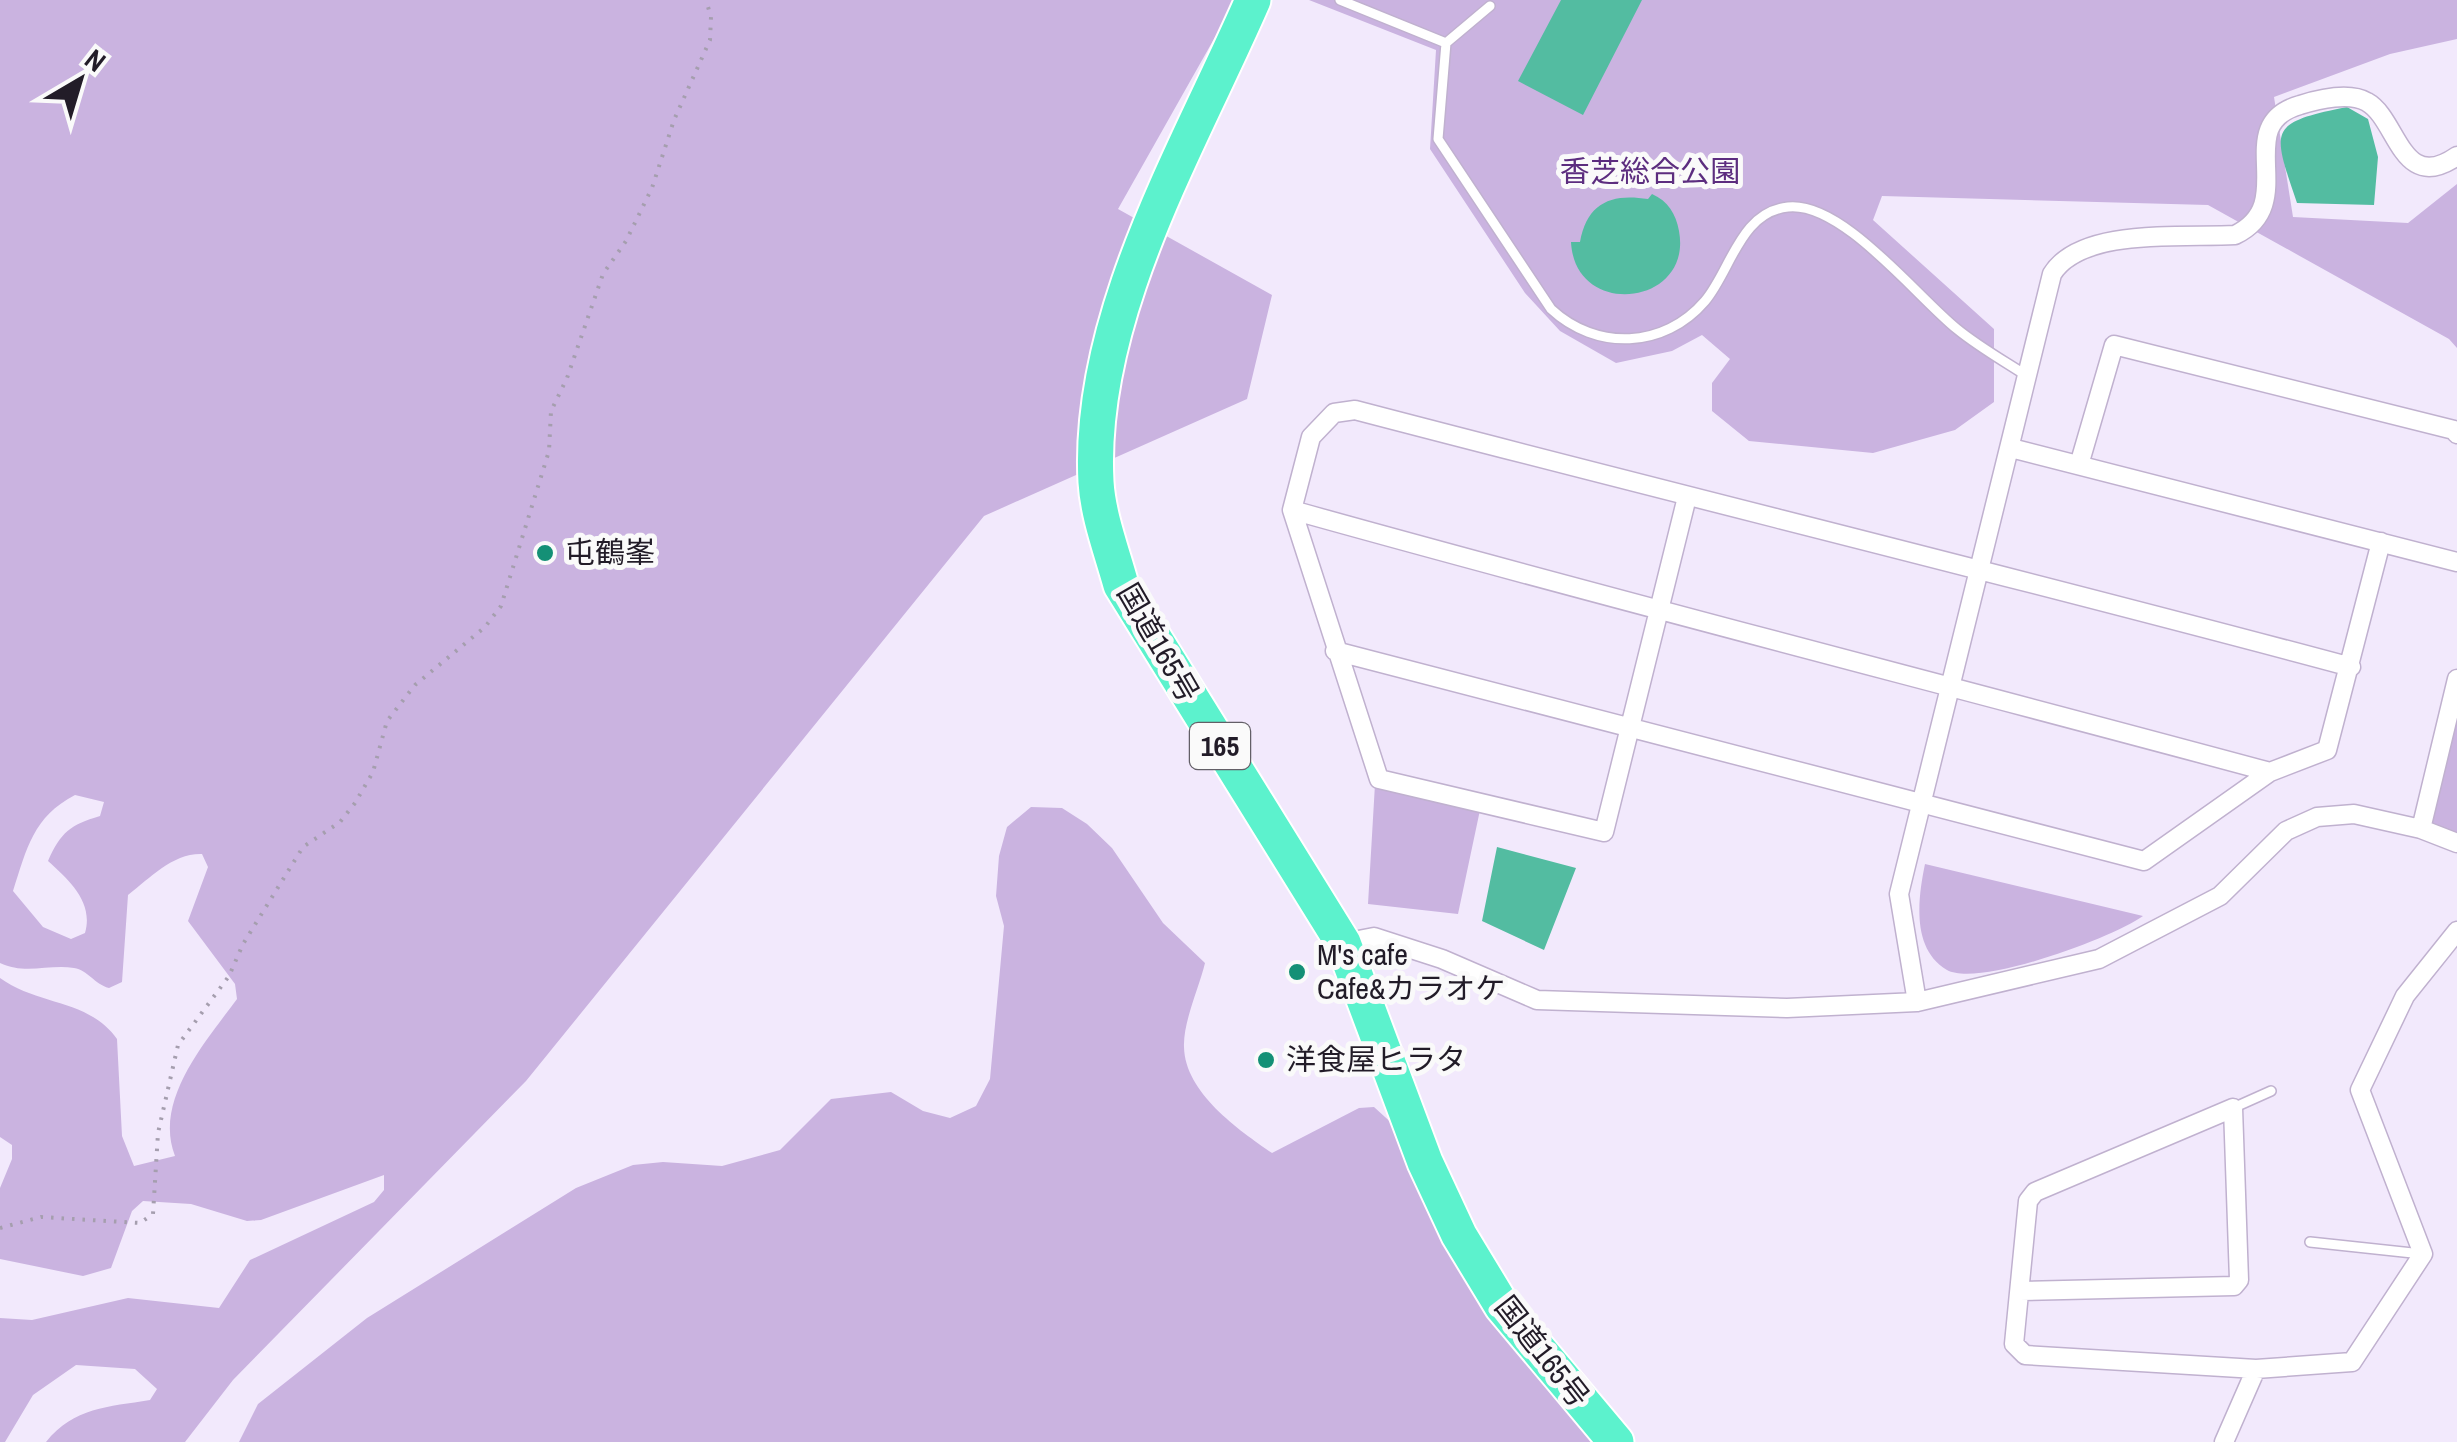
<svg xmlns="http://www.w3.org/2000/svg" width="2457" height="1442" font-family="'Archivo Narrow','Noto Sans JP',sans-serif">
<rect width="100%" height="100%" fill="#f2e9fc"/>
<path fill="#cab3e0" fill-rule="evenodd" d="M0,0H1236L1118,209L1272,295L1247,399L984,516L526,1081L233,1380L185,1442H46C74,1407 108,1407 150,1400L157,1389L135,1369L76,1365L33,1395L5,1442H0V1318L32,1320L128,1298L219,1308L250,1260L374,1202L384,1190V1175L261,1220L247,1221L191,1204L143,1201L132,1211L111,1268L83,1276L0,1259V1188L12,1159V1145L0,1137V978C39,1006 89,999 117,1039L122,1136L134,1166L175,1156C153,1100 207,1040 237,999L235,984L188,921L208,867L202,854C173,853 150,878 128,895L122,982L109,988C94,984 88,970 74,968C49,964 25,975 0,963ZM75,795L104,802L100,816C70,825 61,832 48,861C69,880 94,902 85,933L71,939L43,927L13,891C27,848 33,817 75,795Z
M1309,0H2457V39L2390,54L2274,97L2293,217L2408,223L2457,184V348L2449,339L2208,205L1882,196L1873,220L1994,329V402L1955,430L1873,453L1749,441L1712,411V383L1730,359L1702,335L1672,351L1616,363L1560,331L1525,293L1430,149L1436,50Z
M2457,681V834L2430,822Z
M1375,784L1480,810L1458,914L1368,904Z
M1031,807L1062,808L1087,824L1112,848L1163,923L1205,963C1199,988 1183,1022 1184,1047C1185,1093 1239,1130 1272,1153L1359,1108L1374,1107L1396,1127L1597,1442H239L258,1404L367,1318L576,1188L633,1165L663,1162L722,1166L780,1150L831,1099L891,1092L923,1111L950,1118L976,1106L990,1079L1004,926L996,896L999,856L1007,827Z
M1925,864L2143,916C2114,937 1979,988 1947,970C1911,949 1918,898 1925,864Z"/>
<path fill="#53bca1" d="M1561,0H1642L1583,115L1518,81Z
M2347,107L2368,119L2378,157L2374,205L2297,203C2272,129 2267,123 2347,107Z
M1652,194C1668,201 1676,214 1679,231C1693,306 1575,320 1571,242H1580C1587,203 1611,193 1648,199Z
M1497,847L1576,868L1544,950L1482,921Z"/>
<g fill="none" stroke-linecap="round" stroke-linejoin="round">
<g stroke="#c0b1cf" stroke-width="12">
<path id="lane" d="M1340,0L1446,43L1438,139L1551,309C1596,351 1664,349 1705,301C1731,270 1740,212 1788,207C1842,201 1917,297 1957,329C1979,347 2004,361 2027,376
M1446,43L1490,6
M2233,1108L2271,1091
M2310,1242L2422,1254"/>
</g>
<g stroke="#c0b1cf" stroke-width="21">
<path id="street" d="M2011,448L2457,562
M2079,465L2114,345L2454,430L2457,434
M1687,497L1604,832L1379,779L1292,510L1311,437L1334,413L1355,410C1687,497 2020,578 2351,667
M1292,510C1617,601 1944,684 2270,772
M1335,651L2144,861L2270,772L2327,750L2381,542
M2421,829L2457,679
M1343,943L1374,937L1442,959L1537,1000L1787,1008L1917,1002L2099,959L2220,896L2286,831L2317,817L2354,814L2421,829L2457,843
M1917,1002L1899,894L2052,274C2081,227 2184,238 2235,235C2302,203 2229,125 2300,105C2319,99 2350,92 2367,102C2398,119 2401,195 2457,156
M2020,1291L2234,1286L2239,1280L2233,1108L2035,1192L2028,1201L2014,1344L2025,1355L2256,1369
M2224,1442L2256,1369L2352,1362L2423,1254L2360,1090L2405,996L2457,931"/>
</g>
<g stroke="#fff" stroke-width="39">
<path id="highway" d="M1253,0C1189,147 1087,316 1096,482C1098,516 1112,552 1121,585L1343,943L1425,1162L1459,1235L1502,1306L1616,1442"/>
</g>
<path stroke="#a59eae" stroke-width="4" stroke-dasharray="2.5 8" stroke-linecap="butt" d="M0,1228L41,1217L140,1223L153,1214L158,1133L178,1045L229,976L243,944L303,847L340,822L355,803L373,772L387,721L415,685L485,627L501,606L549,451L551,411L567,378L603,274L626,241L652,188L674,120L710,40L711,17L706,0"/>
<use href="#lane" stroke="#fff" stroke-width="9"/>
<use href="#street" stroke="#fff" stroke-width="18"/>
<use href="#highway" stroke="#5cf2cd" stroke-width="35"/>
</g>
<g fill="#149076" stroke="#fafafa" stroke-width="4">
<circle cx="545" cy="553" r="10"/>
<circle cx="1297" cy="972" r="10"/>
<circle cx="1266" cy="1060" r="10"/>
</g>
<g text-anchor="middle" stroke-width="10" stroke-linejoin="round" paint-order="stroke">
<rect fill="#fafafa" stroke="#635f67" stroke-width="2.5" x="1190" y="723" width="60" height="46" rx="8"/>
<g font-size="28" font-weight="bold" fill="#221c28">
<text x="1220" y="756">165</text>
</g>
<g font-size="30" fill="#5c2d7f" stroke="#fafafa">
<text x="1650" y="182">香芝総合公園</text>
</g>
<g font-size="30" fill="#221c28" stroke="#fafafa" text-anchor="start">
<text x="565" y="563">屯鶴峯</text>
<text x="1317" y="965">M's cafe<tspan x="1317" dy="34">Cafe&amp;カラオケ</tspan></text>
<text x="1286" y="1070">洋食屋ヒラタ</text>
</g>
<g font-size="30" fill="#221c28" stroke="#fafafa">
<text transform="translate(1158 643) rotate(60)" y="10">国道165号</text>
<text transform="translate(1542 1352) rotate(52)" y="10">国道165号</text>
</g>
</g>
<g transform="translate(80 80) rotate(38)" stroke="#fafafa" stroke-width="8" paint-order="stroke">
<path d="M0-8L18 38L0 25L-18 38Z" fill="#221c28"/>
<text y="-15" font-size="28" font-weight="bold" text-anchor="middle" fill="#221c28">N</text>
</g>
</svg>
